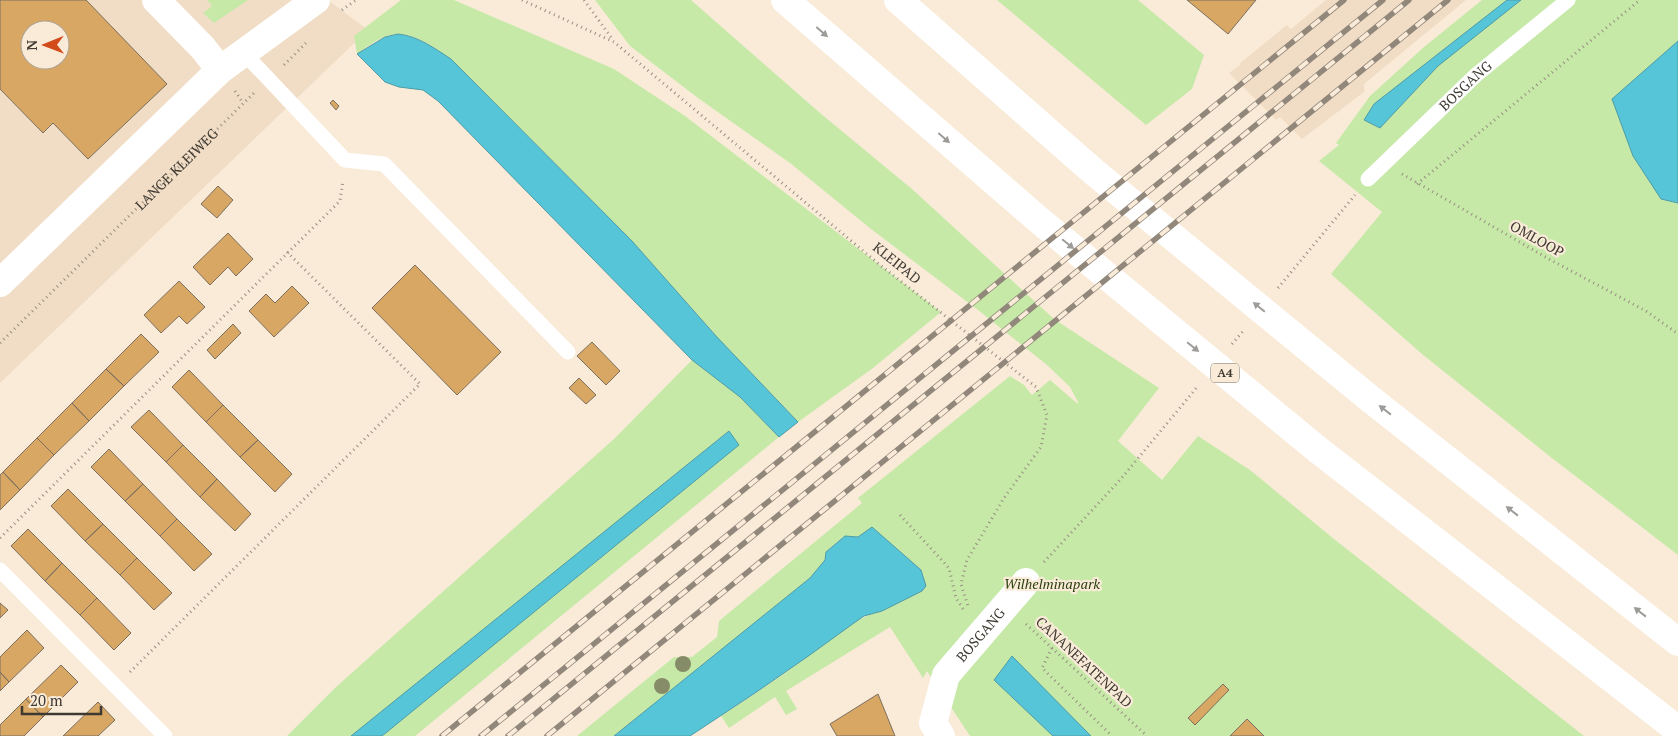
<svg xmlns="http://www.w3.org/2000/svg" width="1678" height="736" font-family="'PT Serif',serif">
<rect width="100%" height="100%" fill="#faebd9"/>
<path fill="#f1ddc5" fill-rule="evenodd" d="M0,0H328L368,30L0,383ZM30,30H60V60H30Z
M1326,0H1466L1364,84V92L1302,139L1280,117L1276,120L1229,73L1241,64L1240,63L1287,25L1291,29Z"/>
<path fill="#c6e9a8" d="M207,0H248L214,23L203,13L212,6Z
M401,0H454L614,69L685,116L941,312L873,368L798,422L716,336L632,241L451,59C431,46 408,27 384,37C374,41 366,48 357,54L354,36Z
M595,0H691L820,113L912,189L1054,319L1159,388L1118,441L1162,480L1198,436L1250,470L1334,539L1584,736H970L927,671L923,678L890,627L786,691L797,709L786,715L775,697L729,728L721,716C750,697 779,678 807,657C831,640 852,618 882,611L880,534L877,531L858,537L844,536L826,552L825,560L810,578L614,736H577L674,657H692L717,637L719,621L862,503L858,498L1010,376L1024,385L1032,395L1050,380L1078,404V402L1070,387L1047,365L978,310L871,229L790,163L698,98L630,46Z
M997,0H1138L1204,55L1192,89L1146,125Z
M1482,0H1678V555L1548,455L1422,354L1331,274L1382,212L1319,161L1339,145L1336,143L1370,96L1424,47Z
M692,360L740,397L779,437L415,736H382L739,445L370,736H287L336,687L614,439Z"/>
<path fill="#56c5d8" stroke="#4f9ba6" d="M1507,0H1521L1438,66L1380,128L1364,120L1374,104Z
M398,34C418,36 434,48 451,59L632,241L716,336L798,422L779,437L740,397L692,360L438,101L423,90L399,87L385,82L357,54L385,37Z
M1678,41V203L1661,199L1633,156L1612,99Z
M729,431L739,445L382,736H351Z
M872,527L921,570L926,586L922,591L882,611L864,616L854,623L807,657L755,693L690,736H614L810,578L825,560L826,552L845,536L858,537Z
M1012,656L1091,736H1053L994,680Z"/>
<path fill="#d8a763" stroke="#7c6f5f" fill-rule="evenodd" d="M0,0H86L167,84L88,159L53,123L43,133L0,89ZM30,30H60V60H30Z
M1187,0H1256L1228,34Z
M333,100L339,106L336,110L330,103Z
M218,186L233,200L217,218L201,204Z
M228,233L253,259L236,276L228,267L210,285L193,267Z
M415,265L501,352L457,395L372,308Z
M179,281L205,307L187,324L179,316L161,333L144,315Z
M292,286L309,303L274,337L249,311L266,294L275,303Z
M233,324L241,333L215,359L207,350Z
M141,334L159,352L124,386L106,369Z
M592,342L620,371L606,385L577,356Z
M106,369L124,386L89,421L72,403Z
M189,370L223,405L206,422L172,387Z
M579,378L596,395L586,404L569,388Z
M72,403L89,421L54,455L37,438Z
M223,405L258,440L240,457L206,422Z
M149,410L183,445L166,462L131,427Z
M37,438L54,455L20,490L3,472Z
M258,440L292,474L275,492L240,457Z
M183,445L217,479L200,497L166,462Z
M109,449L143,484L125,501L91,467Z
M3,472L20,490L0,510V475Z
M217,479L251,514L235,531L200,497Z
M143,484L177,519L160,536L125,501Z
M68,489L103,524L85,541L51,506Z
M177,519L212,554L194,571L160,536Z
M103,524L137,558L120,575L85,541Z
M28,529L62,563L45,581L11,546Z
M137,558L172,593L154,610L120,575Z
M62,563L97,598L80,615L45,581Z
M97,598L131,633L114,650L80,615Z
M0,603L8,610L0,618Z
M27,630L44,648L9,682L0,672V657Z
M61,665L78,682L43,717L26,699Z
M0,672L9,682L0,691Z
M1223,684L1229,690L1195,725L1188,718Z
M878,694L895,736H837L830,724Z
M26,699L43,717L24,736H0V725Z
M98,702L115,720L98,736H63Z
M1247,719L1264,736H1230Z"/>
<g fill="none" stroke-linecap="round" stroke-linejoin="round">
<g stroke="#988e81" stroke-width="3" stroke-dasharray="1 4" stroke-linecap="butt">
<path d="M522,0L614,42L880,265L1036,387L1047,415L1041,447L1004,498L967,560L961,584L968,606"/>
<path d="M584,0L613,40"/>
<path d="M342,10L356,0"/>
<path d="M284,65L306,43"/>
<path d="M235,91L243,103"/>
<path d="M1402,174L1549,259L1646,311L1678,334"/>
<path d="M1417,184L1640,0"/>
<path d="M1278,288L1355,195"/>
<path id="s1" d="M0,343L254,93"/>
<path d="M1232,344L1244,330"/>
<path d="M900,515L949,568L956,598L965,612"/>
<path d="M0,538L340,201L343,180"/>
<path d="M1044,562L1120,480L1198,386"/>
<path d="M1026,624L1147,736"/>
<path d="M1052,648L1042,668L1112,736"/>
<path d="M130,672L420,384L287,252"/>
</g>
<g stroke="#fff" stroke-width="15">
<path d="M244,53L345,160L384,164L568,352"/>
<path id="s2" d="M1368,179L1476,75L1568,0"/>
<path d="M0,570L165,736"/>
</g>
<path stroke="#fff" stroke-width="28" id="s3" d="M941,736L933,723L946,675L1026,582"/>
<path stroke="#fff" stroke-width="28" d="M156,0L203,48L220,70
M0,283L220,70L316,0"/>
<path stroke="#fff" stroke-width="28" d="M785,0L1040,221L1317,449L1678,730
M898,0L1094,172L1369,398L1678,642"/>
<g stroke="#91877b" stroke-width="5.5">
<path id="rail" d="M442,736L1344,0
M481,736L1383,0
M508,736L1409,0
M547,736L1448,0"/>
</g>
<use href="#rail" stroke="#faebd9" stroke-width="4" stroke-dasharray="11" stroke-linecap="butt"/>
</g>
<g fill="#868c68">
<circle cx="683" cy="664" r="8"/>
<circle cx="662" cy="686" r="8"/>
</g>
<defs><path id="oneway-solid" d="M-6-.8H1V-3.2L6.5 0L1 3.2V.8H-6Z" transform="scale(1.25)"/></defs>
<g fill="#9e9c98">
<use href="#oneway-solid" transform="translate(822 32) rotate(41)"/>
<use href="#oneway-solid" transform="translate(944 138) rotate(41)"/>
<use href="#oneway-solid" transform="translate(1068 244) rotate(39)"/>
<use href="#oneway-solid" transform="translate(1259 307) rotate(-141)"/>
<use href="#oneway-solid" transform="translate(1193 347) rotate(39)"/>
<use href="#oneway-solid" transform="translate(1385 410) rotate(-142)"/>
<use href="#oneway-solid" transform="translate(1512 511) rotate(-142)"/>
<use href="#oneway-solid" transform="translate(1640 612) rotate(-142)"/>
</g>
<g text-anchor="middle" stroke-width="4.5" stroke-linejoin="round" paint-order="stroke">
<rect fill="#faebd9" stroke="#766e63" stroke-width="1" x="1211" y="363.5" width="28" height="19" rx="4"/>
<g font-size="12" font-weight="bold" fill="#3e3931">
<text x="1225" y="377">A4</text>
</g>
<g font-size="14" fill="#3e3931" stroke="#faebd9">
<text dy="5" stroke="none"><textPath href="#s2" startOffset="135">BOSGANG</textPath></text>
<text dy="5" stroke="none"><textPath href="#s1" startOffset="248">LANGE KLEIWEG</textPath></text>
<text transform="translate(1537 239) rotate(29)" y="5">OMLOOP</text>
<text transform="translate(897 263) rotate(39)" y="5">KLEIPAD</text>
<text dy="5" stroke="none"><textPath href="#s3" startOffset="118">BOSGANG</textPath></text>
<text transform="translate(1084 662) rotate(43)" y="5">CANANEFATENPAD</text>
</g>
<g font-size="14" font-style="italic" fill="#283f0c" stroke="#faebd9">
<text x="1052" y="589">Wilhelminapark</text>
</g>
</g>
<g transform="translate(45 45) rotate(269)"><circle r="24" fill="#faebd9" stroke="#afa496"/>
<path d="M0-4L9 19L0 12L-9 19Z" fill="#d24b1a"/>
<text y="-8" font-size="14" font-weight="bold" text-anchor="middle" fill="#3e3931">N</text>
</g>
<path d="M22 706v8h79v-8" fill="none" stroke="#3e3931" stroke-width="2.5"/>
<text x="30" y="706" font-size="15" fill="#3e3931" stroke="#faebd9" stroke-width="4" paint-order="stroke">20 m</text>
</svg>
